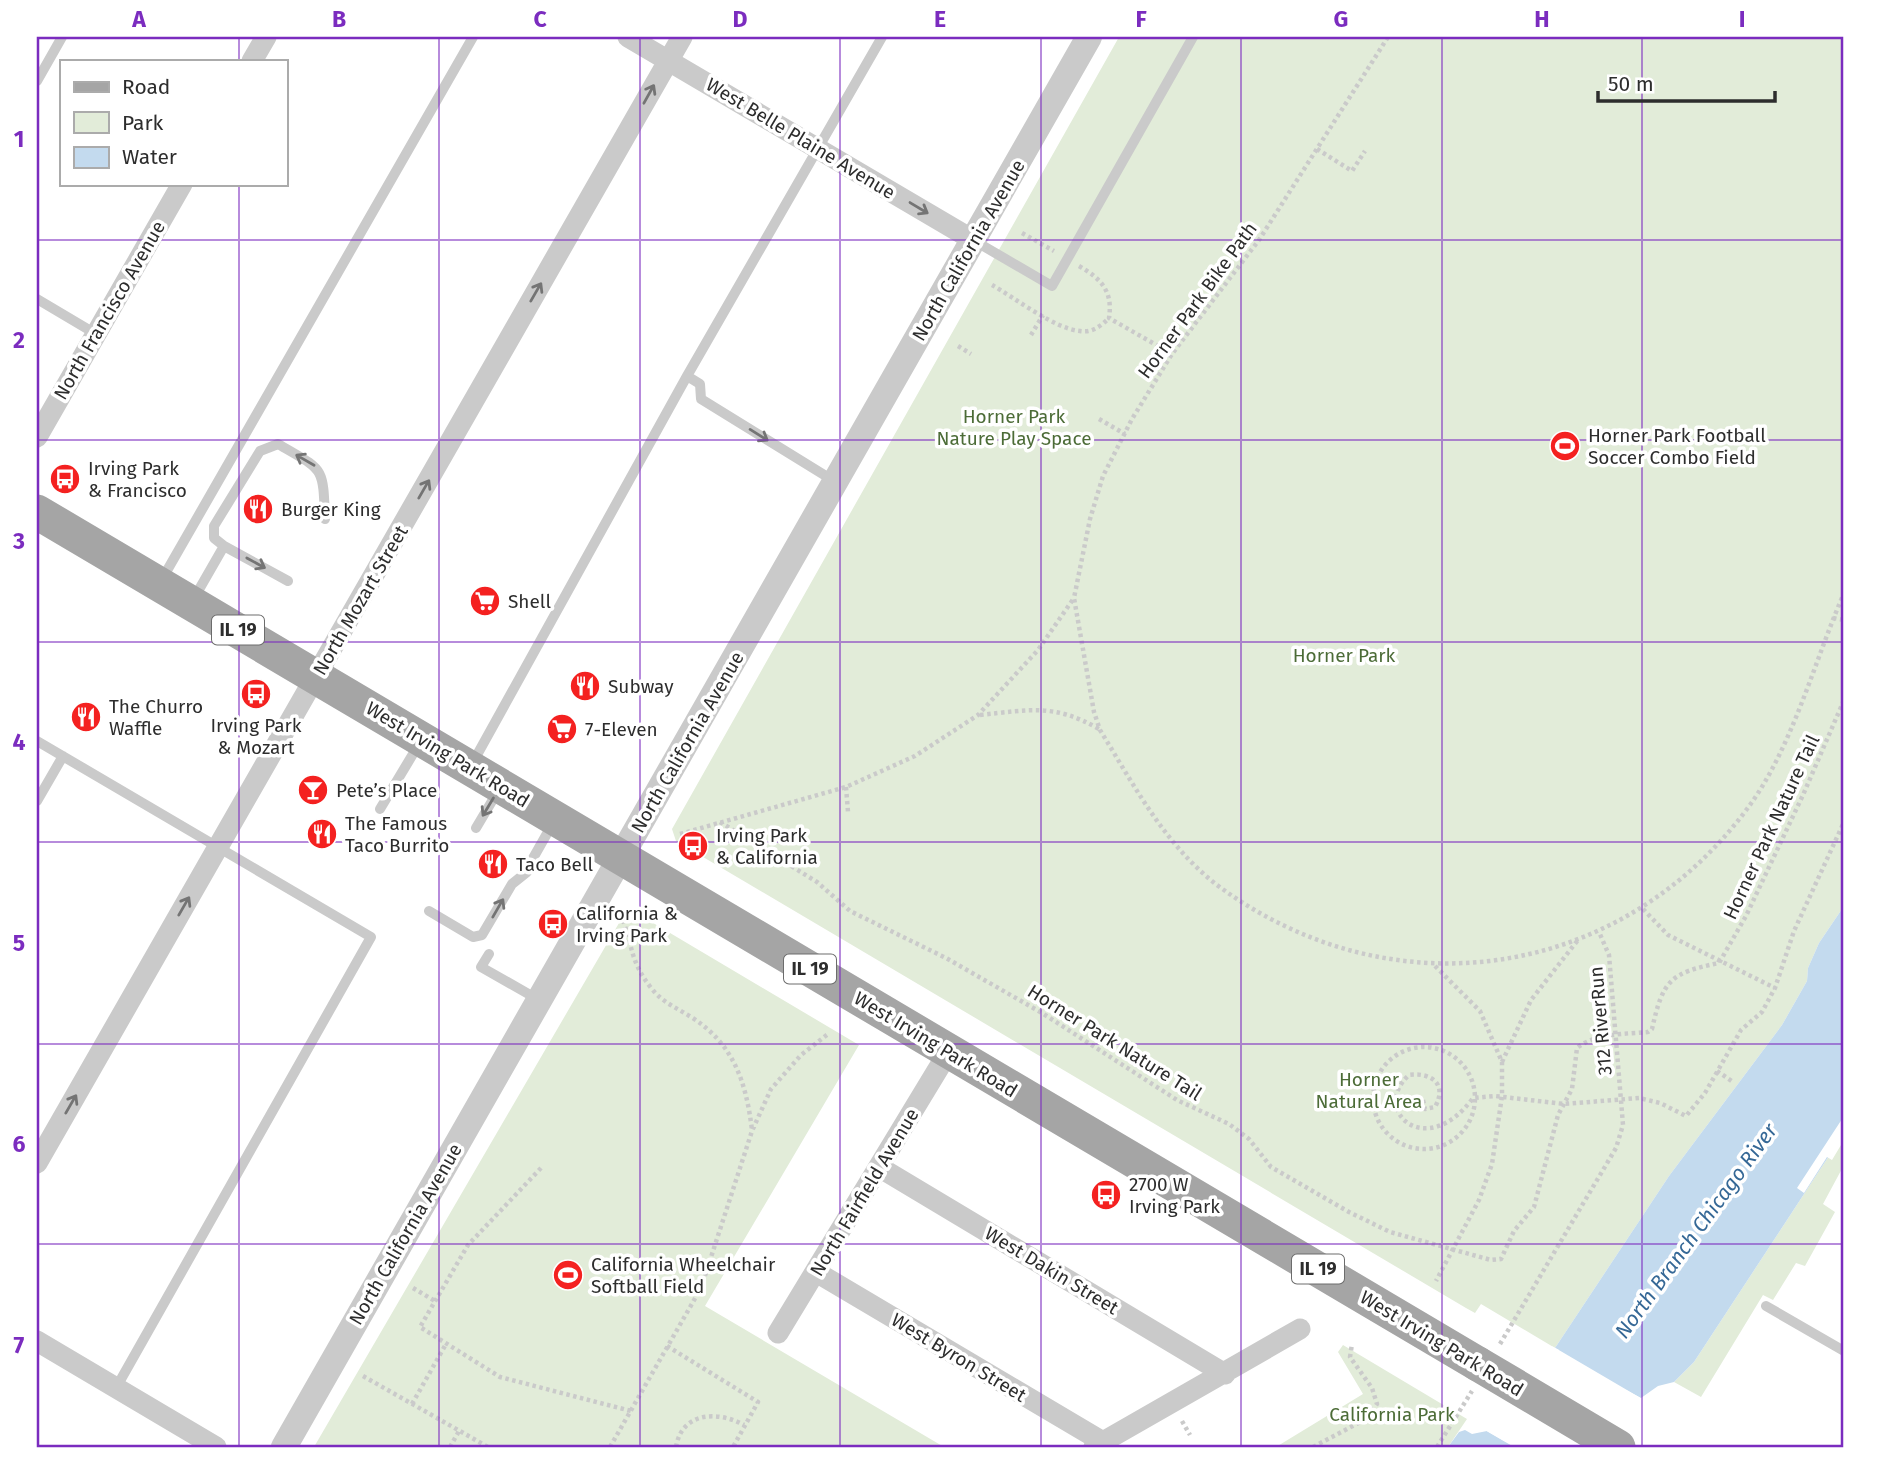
<svg xmlns="http://www.w3.org/2000/svg" width="1881" height="1484" font-family="'Fira Sans',sans-serif">
<rect width="100%" height="100%" fill="#fff"/>
<path fill="#e2ecd9" d="M1119,37H1844V906L1819,943L1808,968L1807,981L1782,1025L1669,1176L1555,1348L1481,1304L1475,1313L1466,1308L676,841L672,829Z
M626,911H633L859,1045L705,1306L944,1447H314Z
M1844,1133V1165L1823,1204L1835,1212L1805,1266L1796,1263L1773,1300L1763,1295L1701,1397L1674,1382L1694,1362Z
M1343,1345L1467,1419L1448,1447H1276L1363,1394L1338,1352Z"/>
<path fill="#c3daee" d="M1844,906V1133L1694,1362L1674,1382L1658,1386L1641,1398L1626,1390L1592,1447H1448L1459,1432L1465,1430L1472,1434L1487,1431L1506,1442L1559,1350L1555,1348L1669,1176L1782,1025L1807,981L1808,968L1819,943Z"/>
<path fill="#fff" d="M1844,1116V1140L1832,1160L1827,1157L1804,1193L1797,1188Z
M1552,1346L1644,1400L1639,1401L1627,1394L1596,1447H1514L1483,1429L1489,1428L1504,1437L1555,1352Z"/>
<g fill="none" stroke-linecap="round" stroke-linejoin="round">
<path stroke="#cacaca" stroke-width="4.5" stroke-dasharray="3.5 3.5" stroke-linecap="butt" d="M1388,37L1259,240L1172,354L1132,419L1103,476L1090,519L1074,598L1094,712L1100,730C1134,785 1164,844 1217,885C1389,1013 1618,982 1747,809C1792,749 1814,662 1844,593
M1317,149L1352,171L1365,151
M1022,233L1054,251
M1079,266C1102,279 1113,292 1109,318L1172,354
M992,285C1015,298 1055,329 1080,331C1092,333 1101,326 1109,318
M1031,335L1043,315
M958,346L971,354
M1099,419L1125,434
M1833,618L1844,620
M980,715C1029,710 1054,703 1099,729
M846,787L848,812
M720,822L817,882L850,911L946,958L1042,1013L1177,1100L1229,1124L1249,1139L1271,1167L1349,1212L1390,1232L1491,1260L1501,1259L1514,1231L1534,1207L1558,1115L1572,1089L1577,1048C1595,1033 1626,1034 1648,1032L1652,1029C1663,980 1670,973 1719,963L1746,916L1803,795L1844,700
M680,834L846,787L915,756L978,715L1038,650L1074,598
M1643,909L1668,935L1775,988
M623,920C633,949 631,963 652,989C662,1002 677,1008 691,1017C734,1044 746,1082 752,1130
M1435,966L1480,1011L1502,1062V1096L1492,1164L1479,1200L1436,1281
M1373 1098a51 51 0 1 1 102 0a51 51 0 1 1-102 0Z
M1502,1062L1531,1000L1578,940
M1717,1071L1733,1082
M1423,1100L1425,1109L1435,1107C1448,1084 1431,1072 1409,1075C1370,1110 1426,1162 1473,1098L1495,1096L1564,1104L1639,1098L1660,1103L1686,1116L1705,1093L1741,1030L1762,1012L1775,988L1794,931L1844,822
M541,1168L468,1245L420,1327L500,1377L631,1411
M413,1288L435,1301
M1500,1344L1616,1148L1623,1125L1609,955L1599,932
M667,1346L758,1402L733,1447
M363,1376L488,1447
M412,1404L446,1344
M1182,1421L1190,1435
M450,1447L459,1431
M610,1447L701,1288L752,1131L771,1089L801,1055L828,1034
M676,1447C682,1411 719,1411 744,1425
M1313,1447L1366,1419L1377,1404L1372,1388L1350,1357L1352,1344
M1437,1447L1472,1391"/>
<path stroke="#cacaca" stroke-width="10" d="M37,81L62,37
M973,240L1052,286L1193,37
M37,299L96,334
M687,376L700,384L701,399L834,481
M224,546L288,581
M161,581L473,37
M193,600L224,546L214,538V526L260,451L278,444C324,471 323,465 325,519
M37,741L371,937L116,1388
M472,764L687,376L882,37
M37,801L63,756
M380,809L419,744
M476,828L498,791
M532,860L553,823
M429,911L473,937L482,935L512,884L527,872
M489,954L481,967L539,1000
M1766,1306L1844,1351"/>
<path stroke="#cacaca" stroke-width="21" d="M628,37L973,240
M252,61L266,37
M37,437L182,184
M37,1163L682,37
M879,1167L1225,1374
M816,1272L1103,1442
M778,1333L949,1051
M37,1341L216,1447
M1094,1447L1300,1329"/>
<path stroke="#cacaca" stroke-width="26" d="M284,1447L1089,37"/>
<path stroke="#a5a5a5" stroke-width="35" d="M37,512L1478,1364"/>
<path stroke="#a5a5a5" stroke-width="35" d="M1478,1364L1618,1447"/>
</g>
<defs><path id="oneway-shaft" d="M-6 0H5M1.5-3L5.5 0L1.5 3" fill="none" stroke-width="1.6" stroke-linecap="round" stroke-linejoin="round" transform="scale(1.75)"/></defs>
<g stroke="#747474">
<use href="#oneway-shaft" transform="translate(649 94) rotate(-61)"/>
<use href="#oneway-shaft" transform="translate(919 208) rotate(31)"/>
<use href="#oneway-shaft" transform="translate(536 292) rotate(-60)"/>
<use href="#oneway-shaft" transform="translate(759 435) rotate(32)"/>
<use href="#oneway-shaft" transform="translate(305 460) rotate(-150)"/>
<use href="#oneway-shaft" transform="translate(424 489) rotate(-60)"/>
<use href="#oneway-shaft" transform="translate(256 563) rotate(29)"/>
<use href="#oneway-shaft" transform="translate(488 807) rotate(121)"/>
<use href="#oneway-shaft" transform="translate(184 906) rotate(-60)"/>
<use href="#oneway-shaft" transform="translate(498 908) rotate(-60)"/>
<use href="#oneway-shaft" transform="translate(71 1104) rotate(-60)"/>
</g>
<path fill="none" stroke="#7b2cbf" stroke-width="2" stroke-opacity="0.55" d="M239,37V61M439,37V1447M640,37V1447M840,37V1447M1041,37V1447M1241,37V1447M1442,37V1447M1642,37V1447M239,184V1447M37,240H1844M37,440H1844M37,642H1844M37,842H1844M37,1044H1844M37,1244H1844"/>
<defs>
<g id="stadium-disc" transform="scale(1.575)"><circle r="9.5" fill="#f42120" stroke="#fff"/><path d="M0-5a6.5 5 0 1 0 0 10a6.5 5 0 1 0 0-10ZM-3.5-1.8h7v3.6h-7Z" fill="#fff"/></g>
<g id="bus-disc" transform="scale(1.575)"><circle r="9.5" fill="#f42120" stroke="#fff"/><path d="M-5-6H5V4H4V6H2V4H-2V6H-4V4H-5ZM-3.5-4V0h7V-4ZM-3.5 1.2v1.5H-2V1.2ZM2 1.2v1.5H3.5V1.2Z" fill="#fff"/></g>
<g id="restaurant-disc" transform="scale(1.575)"><circle r="9.5" fill="#f42120" stroke="#fff"/><path d="M-5-6h1v4h1v-4h1v4h1v-4h1v5L-1.5 .5V6h-2V.5L-5-1ZM5-6V6H3V1.5H1.5Q1.5-4 5-6Z" fill="#fff"/></g>
<g id="supermarket-disc" transform="scale(1.575)"><circle r="9.5" fill="#f42120" stroke="#fff"/><path d="M-6-5.5h2.5l.6 2H6L4.5 2H-2.5L-4.4-4H-6ZM-1.5 3.2a1.3 1.3 0 1 0 .1 0ZM3 3.2a1.3 1.3 0 1 0 .1 0Z" fill="#fff"/></g>
<g id="bar-disc" transform="scale(1.575)"><circle r="9.5" fill="#f42120" stroke="#fff"/><path d="M-6-5H6L.8 .8V4.5H3.5V6h-7V4.5H-.8V.8Z" fill="#fff"/></g>
</defs>
<g fill-rule="evenodd">
<use href="#stadium-disc" x="1565" y="446"/>
<use href="#bus-disc" x="65" y="479"/>
<use href="#restaurant-disc" x="258" y="509"/>
<use href="#supermarket-disc" x="485" y="601"/>
<use href="#restaurant-disc" x="585" y="686"/>
<use href="#bus-disc" x="256" y="694"/>
<use href="#restaurant-disc" x="86" y="717"/>
<use href="#supermarket-disc" x="562" y="729"/>
<use href="#bar-disc" x="313" y="790"/>
<use href="#restaurant-disc" x="322" y="834"/>
<use href="#bus-disc" x="693" y="846"/>
<use href="#restaurant-disc" x="493" y="864"/>
<use href="#bus-disc" x="553" y="924"/>
<use href="#bus-disc" x="1106" y="1195"/>
<use href="#stadium-disc" x="568" y="1275"/>
</g>
<g text-anchor="middle" stroke-width="7" stroke-linejoin="round" paint-order="stroke">
<g fill="#fff" stroke="#6c6c6c" stroke-width="2">
<rect x="212" y="615.5" width="52" height="29" rx="5"/>
<rect x="784" y="954.5" width="52" height="29" rx="5"/>
<rect x="1292" y="1254.5" width="52" height="29" rx="5"/>
</g>
<g font-size="18" font-weight="bold" fill="#2d2d2d">
<text x="238" y="636">IL 19</text>
<text x="810" y="975">IL 19</text>
<text x="1318" y="1275">IL 19</text>
</g>
<g font-size="19" fill="#2d2d2d" stroke="#fff">
<text transform="translate(801 138) rotate(31)" y="7">West Belle Plaine Avenue</text>
<text transform="translate(968 250) rotate(-60)" y="7">North California Avenue</text>
<text transform="translate(1197 300) rotate(-54)" y="7">Horner Park Bike Path</text>
<text transform="translate(109 310) rotate(-60)" y="7">North Francisco Avenue</text>
<text transform="translate(360 600) rotate(-60)" y="7">North Mozart Street</text>
<text transform="translate(687 742) rotate(-60)" y="7">North California Avenue</text>
<text transform="translate(448 754) rotate(31)" y="7">West Irving Park Road</text>
<text transform="translate(1771 827) rotate(-65)" y="7">Horner Park Nature Tail</text>
<text transform="translate(1600 1021) rotate(-95)" y="7">312 RiverRun</text>
<text transform="translate(1115 1042) rotate(32)" y="7">Horner Park Nature Tail</text>
<text transform="translate(936 1044) rotate(31)" y="7">West Irving Park Road</text>
<text transform="translate(864 1192) rotate(-59)" y="7">North Fairfield Avenue</text>
<text transform="translate(405 1234) rotate(-60)" y="7">North California Avenue</text>
<text transform="translate(1052 1270) rotate(31)" y="7">West Dakin Street</text>
<text transform="translate(1442 1343) rotate(31)" y="7">West Irving Park Road</text>
<text transform="translate(959 1357) rotate(31)" y="7">West Byron Street</text>
</g>
<g font-size="19" fill="#4c6c37" stroke="#fff">
<text x="1014" y="423">Horner Park<tspan x="1014" dy="22">Nature Play Space</tspan></text>
<text x="1344" y="662">Horner Park</text>
<text x="1369" y="1086">Horner<tspan x="1369" dy="22">Natural Area</tspan></text>
<text x="1392" y="1421">California Park</text>
</g>
<g font-size="19" fill="#2d2d2d" stroke="#fff" text-anchor="start">
<text x="1588" y="442">Horner Park Football<tspan x="1588" dy="22">Soccer Combo Field</tspan></text>
<text x="88" y="475">Irving Park<tspan x="88" dy="22">&amp; Francisco</tspan></text>
<text x="281" y="516">Burger King</text>
<text x="508" y="608">Shell</text>
<text x="608" y="693">Subway</text>
<text x="109" y="713">The Churro<tspan x="109" dy="22">Waffle</tspan></text>
<text x="256" y="732" text-anchor="middle">Irving Park<tspan x="256" dy="22">&amp; Mozart</tspan></text>
<text x="585" y="736">7-Eleven</text>
<text x="336" y="797">Pete’s Place</text>
<text x="345" y="830">The Famous<tspan x="345" dy="22">Taco Burrito</tspan></text>
<text x="716" y="842">Irving Park<tspan x="716" dy="22">&amp; California</tspan></text>
<text x="516" y="871">Taco Bell</text>
<text x="576" y="920">California &amp;<tspan x="576" dy="22">Irving Park</tspan></text>
<text x="1129" y="1191">2700 W<tspan x="1129" dy="22">Irving Park</tspan></text>
<text x="591" y="1271">California Wheelchair<tspan x="591" dy="22">Softball Field</tspan></text>
</g>
<g font-size="21" font-style="italic" fill="#356896" stroke="#fff">
<text transform="translate(1696 1231) rotate(-54)" y="7">North Branch Chicago River</text>
</g>
</g>
<rect width="1881" height="1484" fill="none" stroke="#ffffff" stroke-width="77"/>
<rect x="60" y="60" width="228" height="126" fill="#ffffff" stroke="#ababab" stroke-width="2"/>
<rect x="74" y="82" width="35" height="10" fill="#a5a5a5" stroke="#ababab" stroke-width="2"/>
<text x="122" y="94" font-size="21" fill="#2d2d2d">Road</text>
<rect x="74" y="112" width="35" height="21" fill="#e2ecd9" stroke="#ababab" stroke-width="2"/>
<text x="122" y="130" font-size="21" fill="#2d2d2d">Park</text>
<rect x="74" y="147" width="35" height="21" fill="#c3daee" stroke="#ababab" stroke-width="2"/>
<text x="122" y="164" font-size="21" fill="#2d2d2d">Water</text>
<path d="M1598 91v10h177v-10" fill="none" stroke="#2d2d2d" stroke-width="3.5"/>
<text x="1608" y="91" font-size="21" fill="#2d2d2d" stroke="#ffffff" stroke-width="5" paint-order="stroke">50 m</text>
<rect x="38" y="38" width="1804" height="1408" fill="none" stroke="#7b2cbf" stroke-width="2.5"/>
<g font-size="23" text-anchor="middle" font-weight="bold" fill="#7b2cbf">
<text x="139" y="27">A</text>
<text x="339" y="27">B</text>
<text x="540" y="27">C</text>
<text x="740" y="27">D</text>
<text x="940" y="27">E</text>
<text x="1141" y="27">F</text>
<text x="1341" y="27">G</text>
<text x="1542" y="27">H</text>
<text x="1742" y="27">I</text>
<text x="19" y="147">1</text>
<text x="19" y="348">2</text>
<text x="19" y="549">3</text>
<text x="19" y="750">4</text>
<text x="19" y="951">5</text>
<text x="19" y="1152">6</text>
<text x="19" y="1353">7</text>
</g>
</svg>
